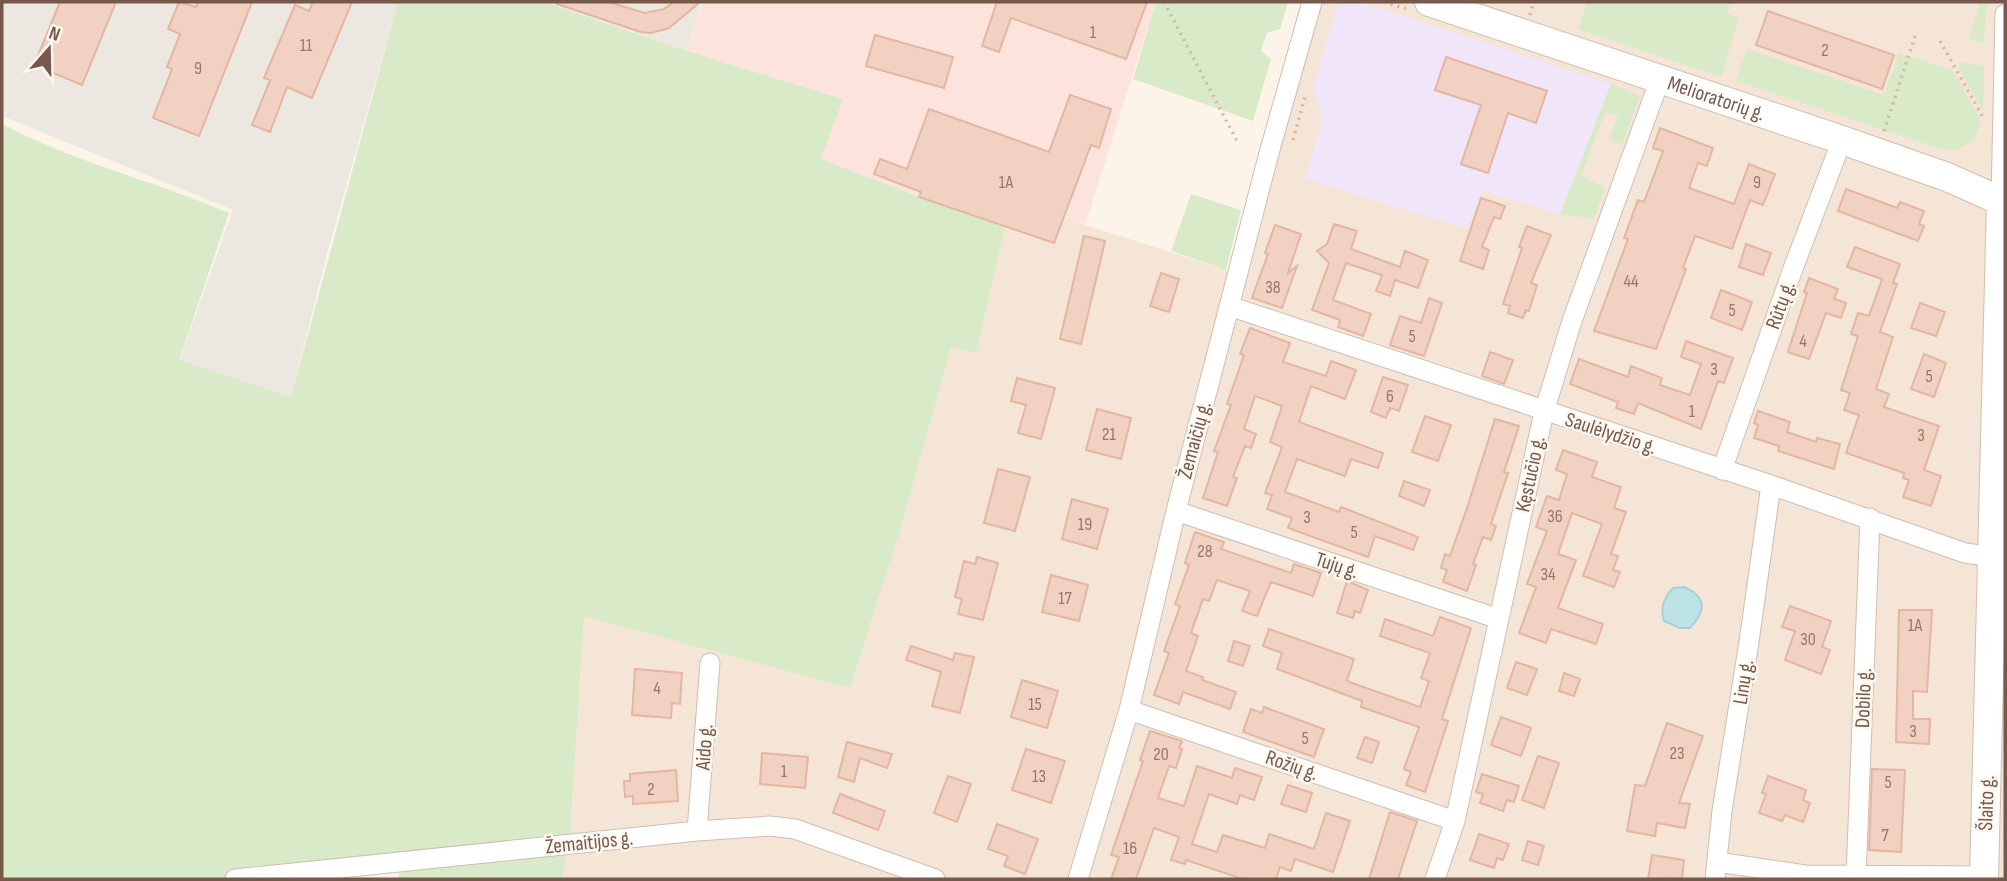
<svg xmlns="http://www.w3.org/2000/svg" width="2007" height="881" font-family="'Sofia Sans Condensed',sans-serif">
<rect width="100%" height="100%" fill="#fcf4e9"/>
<path fill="#f4e5d7" d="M1312,2H2005V815L2003,879H562L570,837L584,615L850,688L901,527L951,346L976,353L1005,227L1054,243L1064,218L1238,274Z"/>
<path fill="#fce4dd" d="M703,2H1156L1085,225L1064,218L1054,243L919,197L821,159L843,99L687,51Z"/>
<path fill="#ede7e2" d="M2,2H398L328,250L291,397L179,361L233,210L2,116Z
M543,2H702L687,51Z"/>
<path fill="#f0e5f9" d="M1343,2H1360L1611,84L1560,214L1482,191L1468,229L1305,179L1322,119L1313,88L1336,10Z"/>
<path fill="#d8eac7" d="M398,2H543L687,51L843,99L821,159L919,197L1005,227L976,353L951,347L901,527L850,688L584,616L570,837L562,879H399V863L275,879H2V124C74,162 154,181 229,213L179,360L291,397Z
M1156,2H1288L1280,29L1267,33L1261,51L1271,59L1253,121L1133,79Z
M1587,2H1731L1727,13L1739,18L1721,77L1578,29Z
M1980,2H1986L1984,44L1969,39Z
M1747,49L1884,95L1899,53L1952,70L1981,120L1974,141L1956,150H1944L1736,81Z
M1959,62L1984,66L1983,111L1958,67Z
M1611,84L1640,96L1622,144L1609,139L1618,116L1605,112L1581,176L1605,187L1594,219L1560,214Z
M1191,194L1241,210L1226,270L1171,251Z"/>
<path fill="#bde3e6" stroke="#a3d3d8" stroke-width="2" d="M1684,587C1707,597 1706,611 1690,628H1680L1664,621C1660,607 1664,598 1673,588Z"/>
<path fill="#f1d1c1" stroke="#e4b6a1" stroke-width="2" d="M60,2H116L82,85L34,65Z
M179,2L196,7L198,2H252L199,136L153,118L172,69L167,67L180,34L168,29Z
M313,2H352L312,98L287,87L270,132L252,125L270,80L264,78L295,5L309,11Z
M557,2H608L645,13L664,9L674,2H700L669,28L651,33L641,32L557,4Z
M997,2H1147L1126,59L1011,18L999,52L982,46Z
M1768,11L1894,55L1882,89L1756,45Z
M875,35L953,57L944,88L866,66Z
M1446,57L1547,91L1536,123L1508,113L1488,173L1461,164L1481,105L1435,90Z
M1070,95L1111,109L1099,148L1091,145L1054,243L919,197L921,192L874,174L880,159L907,169L929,109L1049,152Z
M1660,128L1713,148L1707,166L1698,163L1689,188L1734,204L1749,164L1775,174L1763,205L1750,200L1732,249L1695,236L1683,268L1686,269L1656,349L1594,331L1628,239L1624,238L1638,200L1644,202L1663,151L1653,148Z
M1846,189L1897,208L1900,202L1924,211L1919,224L1924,226L1918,241L1838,211Z
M1481,198L1505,206L1500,219L1494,217L1482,247L1489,250L1483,269L1460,261Z
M1334,224L1357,231L1351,249L1400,267L1405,251L1428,260L1418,288L1395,280L1390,296L1376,291L1382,275L1346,263L1333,300L1371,314L1363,336L1338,327L1340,320L1312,310L1329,263L1317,251L1327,244Z
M1275,225L1301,234L1288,273L1297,266L1282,308L1252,298L1268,254L1265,253Z
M1527,226L1551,235L1531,283L1537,285L1529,311L1526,310L1523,318L1508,313L1510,306L1503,304L1522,248L1519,247Z
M1084,236L1105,241L1081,344L1060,339Z
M1746,244L1771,253L1763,275L1739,267Z
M1855,247L1900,264L1893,283L1897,284L1880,332L1893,337L1876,389L1889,394L1884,407L1939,426L1924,470L1941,476L1931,506L1903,497L1909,480L1903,478L1904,473L1846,453L1859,415L1844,410L1850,393L1841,390L1858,336L1851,334L1858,313L1869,316L1882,279L1847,267Z
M1161,273L1179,279L1169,312L1150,306Z
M1809,278L1838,289L1834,299L1846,303L1841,318L1826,313L1809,359L1788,352L1807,293L1804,292Z
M1721,290L1752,302L1742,330L1711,318Z
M1429,298L1442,303L1424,356L1390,345L1400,316L1421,323Z
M1920,303L1945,312L1936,336L1911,328Z
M1250,328L1290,343L1283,362L1326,376L1331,361L1356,370L1345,399L1311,386L1299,422L1383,453L1378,468L1351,459L1345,476L1297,459L1285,492L1339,512L1341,507L1418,537L1413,550L1375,536L1368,557L1288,528L1292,518L1267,509L1272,495L1265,493L1282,447L1270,442L1282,406L1255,396L1244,429L1256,434L1251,448L1245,446L1233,477L1237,478L1227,506L1203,498L1218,452L1214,451L1231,405L1227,404L1244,355L1240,354Z
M1686,341L1733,358L1724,383L1718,381L1701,429L1638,403L1634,414L1616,408L1618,402L1570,384L1579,359L1628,377L1631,366L1662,378L1660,385L1690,395L1701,364L1681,357Z
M1490,352L1513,360L1504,384L1482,376Z
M1924,354L1946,363L1934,397L1911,389Z
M1383,377L1408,385L1399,411L1390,408L1386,418L1371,412Z
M1017,378L1055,388L1041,439L1018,433L1026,405L1011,401Z
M1097,409L1131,418L1121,459L1086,450Z
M1758,411L1790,422L1787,432L1816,442L1817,438L1840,444L1834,469L1778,451L1779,446L1754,438L1758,425L1754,423Z
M1425,416L1451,425L1438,461L1412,452Z
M1495,419L1519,426L1504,472L1508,473L1491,524L1496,526L1491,540L1483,537L1473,564L1476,565L1467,591L1443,582L1447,570L1441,568L1445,554L1450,556L1467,508Z
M1563,450L1597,462L1592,477L1621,487L1614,508L1626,512L1611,554L1618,556L1613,570L1620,572L1614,587L1583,576L1602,524L1572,513L1558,554L1576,560L1558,608L1603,624L1596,644L1551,629L1546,643L1519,633L1536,587L1527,584L1547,531L1536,527L1547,496L1559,500L1567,474L1556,470Z
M998,469L1030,477L1015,531L984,523Z
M1404,481L1430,490L1424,506L1399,496Z
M1072,499L1108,509L1097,549L1062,539Z
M1195,532L1224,542L1221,549L1291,573L1294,564L1321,573L1313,596L1271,582L1257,616L1242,611L1250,591L1217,580L1209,601L1203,599L1191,633L1198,636L1186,671L1203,677L1202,680L1236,692L1230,709L1183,692L1179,704L1154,695L1169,653L1164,651L1180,606L1175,604L1189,565L1185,563Z
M977,557L998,563L983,620L958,614L962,599L955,597L964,561L975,564Z
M1051,575L1088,585L1079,621L1042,612Z
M1347,581L1368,590L1360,613L1355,611L1353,618L1337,613Z
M1790,606L1831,621L1822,647L1830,650L1821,674L1785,660L1795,631L1782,627Z
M1899,610H1932L1927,692L1913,691V719H1930L1929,744L1896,742Z
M1440,617L1471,628L1442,719L1448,721L1425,792L1406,785L1411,772L1404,769L1419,727L1361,707L1362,701L1277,669L1282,653L1263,646L1269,629L1354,659L1347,680L1349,682L1420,707L1429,681L1421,678L1430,653L1380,636L1385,619L1433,636Z
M1234,641L1250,646L1243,666L1228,661Z
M911,646L953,660L955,653L974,657L960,713L932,706L941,672L906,660Z
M1516,662L1537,669L1527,695L1507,688Z
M635,669L682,673L680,704L672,703L671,718L632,715Z
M1564,673L1580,679L1574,696L1559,691Z
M1022,680L1058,691L1047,728L1011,717Z
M1264,707L1324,729L1314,757L1243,732L1251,709L1262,713Z
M1501,717L1531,728L1521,756L1491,745Z
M1667,723L1703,736L1679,803L1690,804L1685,828L1657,823L1655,836L1627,831L1635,785L1645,786Z
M1150,731L1182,741L1179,748L1182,749L1176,768L1169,766L1158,798L1184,806L1197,766L1232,778L1235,768L1262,777L1254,800L1240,795L1237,804L1209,794L1192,844L1217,852L1223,835L1265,848L1269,834L1314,849L1326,813L1350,821L1333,872L1295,859L1291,871L1280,867L1276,879H1243L1186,860L1185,864L1171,860L1179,837L1154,828L1136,879H1111L1119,857L1111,855L1143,761L1140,760Z
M1365,737L1379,742L1372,763L1357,758Z
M847,742L892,754L887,768L860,758L854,782L838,777Z
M1026,749L1065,761L1051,803L1012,790Z
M762,753L808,757L805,788L760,784Z
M1538,756L1559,763L1544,808L1522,800Z
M1872,769L1905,770L1901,852L1869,850Z
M676,770L678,801L633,804V796L625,797L624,781H630V774Z
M1482,774L1519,786L1514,802L1507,800L1503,811L1480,803L1483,794L1476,792Z
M948,776L971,784L957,822L934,813Z
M1768,776L1806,790L1803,800L1810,803L1803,822L1785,815L1782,821L1759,813L1766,794L1762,793Z
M1288,785L1312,793L1306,812L1281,804Z
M840,794L885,811L878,830L833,813Z
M1390,812L1417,821L1398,879H1369Z
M997,824L1038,839L1025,874L1004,866L1008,856L988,849Z
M1479,834L1509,844L1503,860L1497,858L1494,868L1470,860Z
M1528,841L1544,846L1538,865L1522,860Z
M1652,855L1684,860L1682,878L1648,879Z"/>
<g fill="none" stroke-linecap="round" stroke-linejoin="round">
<g stroke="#d1bdb1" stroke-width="21">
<path id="street" d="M2001,201L2005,14
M1229,306L1771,485L1965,553L1993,557
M1722,470L1794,266L1842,140
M1176,511L1499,619
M1129,710L1455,821
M697,831L710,663
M1718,862L1805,875L1984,876
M1856,877L1870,518
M235,879L697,831L770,826L795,829L935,879
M1078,879L1129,710L1176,511L1269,153L1312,2
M1435,879L1455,821L1544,412L1572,321L1660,79
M1715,879L1722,811L1749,642L1771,485"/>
</g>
<g stroke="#d4bdae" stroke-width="30">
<g id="secondary">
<path id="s1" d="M1429,2L1842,140L1947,177L2001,201L1984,879"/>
</g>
</g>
<path stroke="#d7b4a3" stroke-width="3.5" stroke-dasharray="2 5" stroke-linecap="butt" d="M1164,2L1237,141
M1384,2L1407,9
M1530,15L1534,2
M1940,41L1984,119
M1884,131L1916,33
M1293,140L1305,97"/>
<use href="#street" stroke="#fff" stroke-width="19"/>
<use href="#secondary" stroke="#fff" stroke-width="28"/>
</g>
<g text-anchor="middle" stroke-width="5" stroke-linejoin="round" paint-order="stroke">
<g font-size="18" fill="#967769">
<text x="1093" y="38">1</text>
<text x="306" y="51">11</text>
<text x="1825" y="56">2</text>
<text x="198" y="74">9</text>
<text x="1006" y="188">1A</text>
<text x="1757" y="188">9</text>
<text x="1631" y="287">44</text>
<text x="1273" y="293">38</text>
<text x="1732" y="316">5</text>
<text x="1412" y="342">5</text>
<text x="1803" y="347">4</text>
<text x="1714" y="375">3</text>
<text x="1929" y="382">5</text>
<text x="1390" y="402">6</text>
<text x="1692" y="417">1</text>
<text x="1109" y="440">21</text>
<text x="1921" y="441">3</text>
<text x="1555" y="522">36</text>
<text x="1307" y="523">3</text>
<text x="1085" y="530">19</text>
<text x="1354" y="538">5</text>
<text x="1205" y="557">28</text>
<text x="1548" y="580">34</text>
<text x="1065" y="604">17</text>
<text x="1915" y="631">1A</text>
<text x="1808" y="645">30</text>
<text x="657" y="694">4</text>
<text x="1035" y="710">15</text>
<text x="1913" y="737">3</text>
<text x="1305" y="744">5</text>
<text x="1677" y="759">23</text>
<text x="1161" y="760">20</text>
<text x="784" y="777">1</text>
<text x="1039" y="782">13</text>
<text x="1888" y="788">5</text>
<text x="651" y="795">2</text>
<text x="1885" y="841">7</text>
<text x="1130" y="854">16</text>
</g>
<g font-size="21" fill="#77594c" stroke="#fff8f0">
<text dy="7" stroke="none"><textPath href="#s1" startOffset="303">Melioratorių g.</textPath></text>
<text transform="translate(1780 305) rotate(-70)" y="7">Rūtų g.</text>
<text transform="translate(1611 433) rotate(18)" y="7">Saulėlydžio g.</text>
<text transform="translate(1194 440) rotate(-75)" y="7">Žemaičių g.</text>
<text transform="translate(1530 474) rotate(-78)" y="7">Kęstučio g.</text>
<text transform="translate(1337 565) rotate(18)" y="7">Tujų g.</text>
<text transform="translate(1743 682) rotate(-81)" y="7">Linų g.</text>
<text transform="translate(1863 698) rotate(-88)" y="7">Dobilo g.</text>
<text transform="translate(704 747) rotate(-86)" y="7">Aido g.</text>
<text transform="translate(1292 765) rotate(19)" y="7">Rožių g.</text>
<text transform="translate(1986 803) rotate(-88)" y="7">Šlaito g.</text>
<text transform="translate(589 842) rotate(-6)" y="7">Žemaitijos g.</text>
</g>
</g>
<rect width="2007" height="881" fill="none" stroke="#77594c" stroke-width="7"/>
<g transform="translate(49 49) rotate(20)" stroke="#fff8f0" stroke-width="5" paint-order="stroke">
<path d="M0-5L12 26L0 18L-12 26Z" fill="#77594c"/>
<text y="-10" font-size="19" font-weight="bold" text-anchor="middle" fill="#77594c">N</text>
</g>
</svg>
